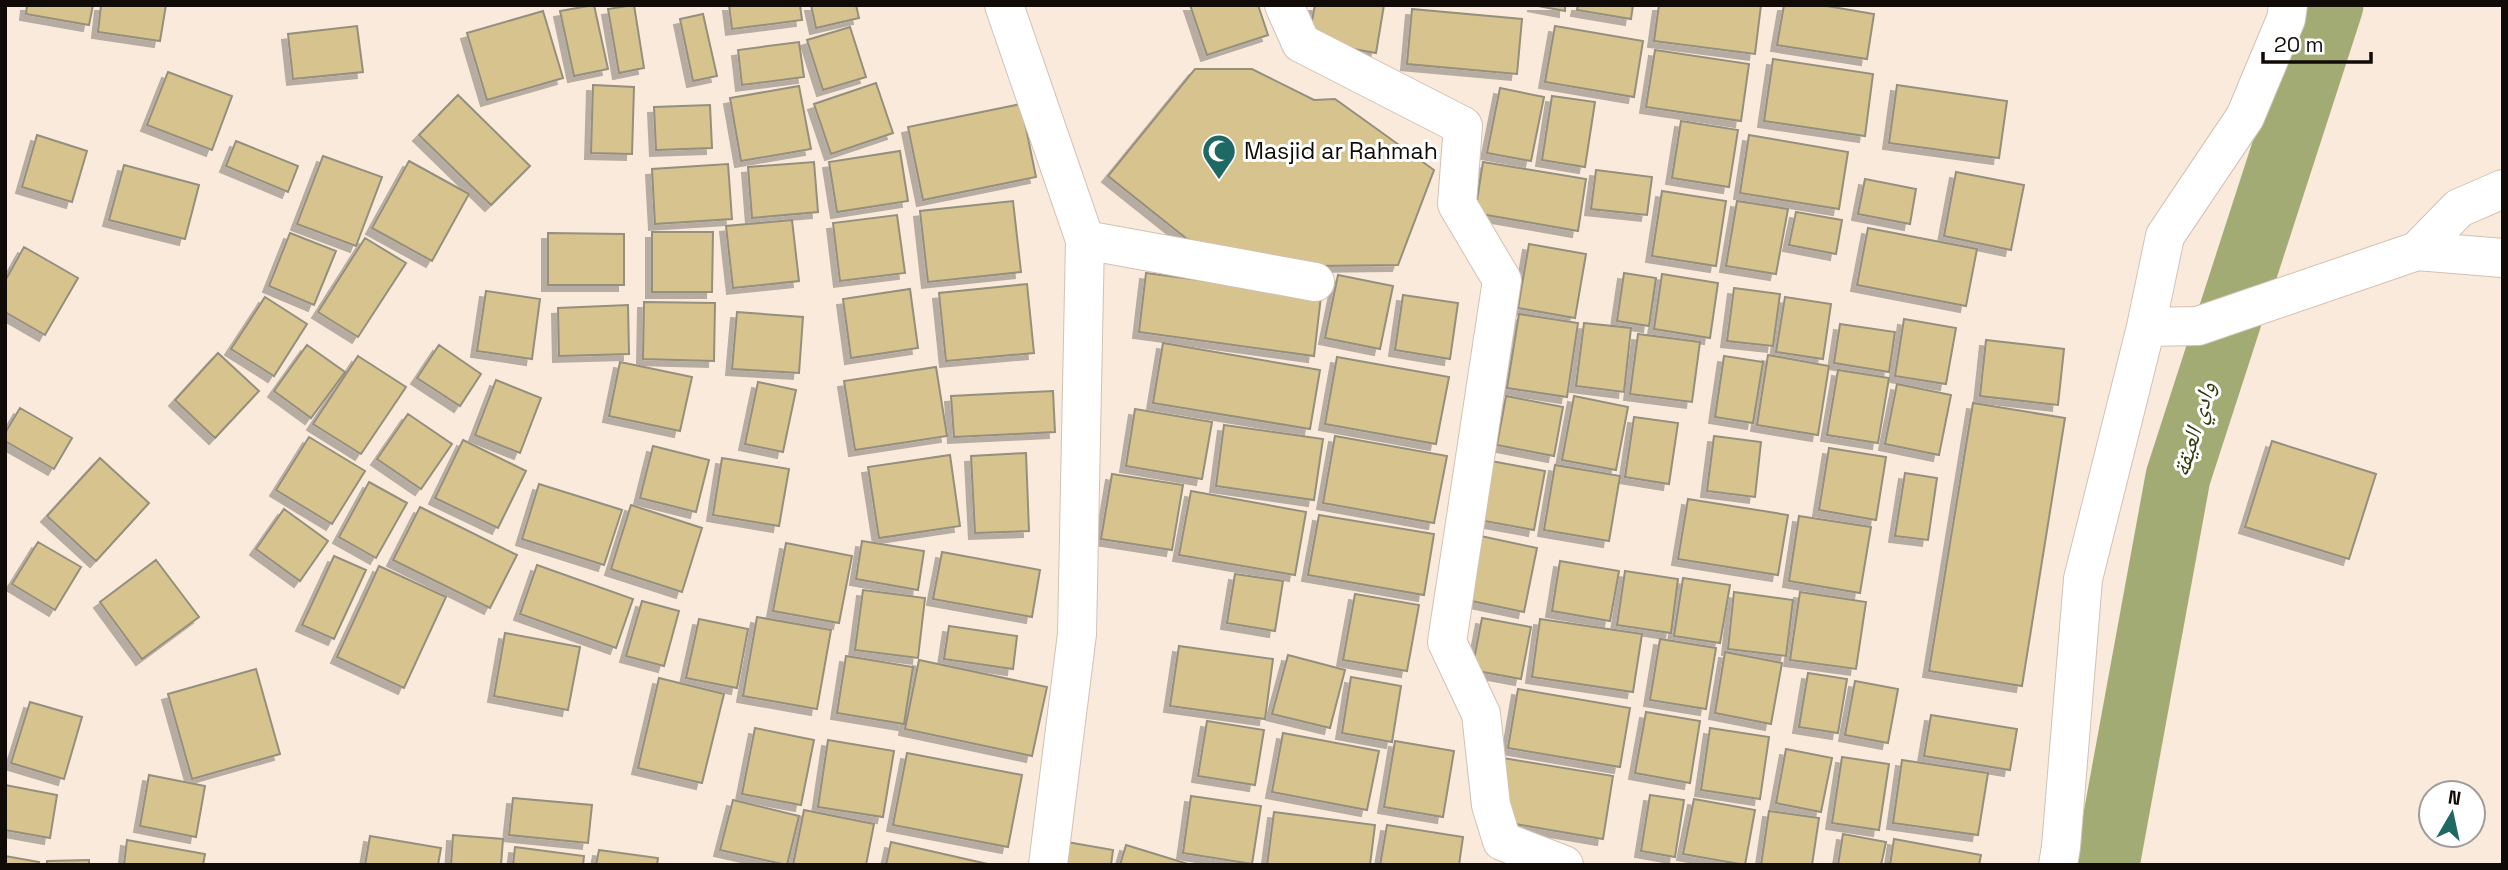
<svg xmlns="http://www.w3.org/2000/svg" width="2508" height="870" font-family="'Space Grotesk','Noto Naskh Arabic',sans-serif">
<defs>
<filter id="shadow"><feDropShadow dx="-6" dy="6" stdDeviation="0" flood-color="#0004"/></filter>
</defs>
<rect width="100%" height="100%" fill="#faeadb"/>
<g fill="none" stroke-linecap="round" stroke-linejoin="round">
<path stroke="#a3ab75" stroke-width="65" d="M2107,865L2178,477L2331,5"/>
</g>
<path fill="#d7c38d" stroke="#958f7e" stroke-width="2" filter="url(#shadow)" d="M27,5H93L89,25L26,14Z
M101,5H166L160,41L98,32Z
M594,5L608,69L574,76L560,11Z
M634,5L644,68L619,73L608,9Z
M729,5H800L802,20L732,29Z
M811,5H856L859,18L816,28Z
M1190,5H1258L1268,35L1207,55Z
M1315,5H1384L1376,53L1308,41Z
M1533,5H1565V11Z
M1578,5H1633L1631,19L1577,10Z
M1659,5H1761L1755,54L1654,41Z
M1784,5H1821L1874,14L1867,59L1777,45Z
M1412,9L1522,19L1517,74L1407,64Z
M543,11L563,78L487,100L467,33Z
M703,14L717,76L693,81L680,19Z
M357,26L363,72L293,79L288,34Z
M1555,26L1643,41L1634,97L1545,82Z
M850,27L866,77L823,90L807,40Z
M799,42L804,77L742,85L738,50Z
M1655,50L1749,64L1741,121L1646,107Z
M1773,59L1873,74L1865,136L1764,121Z
M1195,69H1252L1314,100L1335,99L1434,170L1398,265L1316,266L1254,257L1187,239L1108,176Z
M168,72L232,96L212,150L147,125Z
M876,83L893,133L831,154L814,104Z
M593,85L634,87L632,154L591,153Z
M1897,85L2007,101L1999,158L1889,143Z
M799,86L811,149L741,161L730,98Z
M1500,88L1544,97L1531,161L1487,153Z
M458,95L530,166L491,205L419,135Z
M1552,96L1595,102L1585,167L1542,160Z
M1021,104L1036,177L923,200L908,127Z
M710,105L712,148L656,150L654,107Z
M1681,121L1738,130L1729,187L1672,178Z
M37,135L87,151L72,202L22,187Z
M1749,135L1848,152L1839,209L1740,193Z
M236,141L298,166L288,192L226,166Z
M900,151L908,201L837,212L829,162Z
M323,156L382,177L356,246L297,224Z
M409,161L469,194L432,261L372,228Z
M814,162L818,212L752,218L748,167Z
M1483,162L1586,179L1578,231L1475,213Z
M728,164L732,219L655,224L652,169Z
M124,165L199,185L185,239L109,220Z
M1596,170L1652,177L1647,215L1591,209Z
M1956,172L2024,185L2011,250L1944,236Z
M1865,179L1916,189L1910,224L1858,214Z
M1662,191L1726,201L1716,266L1652,256Z
M1013,201L1021,272L928,282L920,211Z
M1737,201L1788,209L1776,274L1726,266Z
M1796,212L1842,220L1836,254L1789,245Z
M897,215L905,273L840,281L833,223Z
M792,220L799,281L733,288L726,226Z
M1868,228L1977,249L1966,306L1857,285Z
M652,232H713L712,292H652Z
M290,233L336,251L314,305L269,286Z
M548,233L624,234V285H548Z
M365,238L406,263L358,337L318,312Z
M1529,244L1586,254L1575,318L1518,308Z
M24,247L78,278L45,335L5,312V281Z
M1146,273L1321,296L1314,356L1139,332Z
M1624,273L1656,278L1649,326L1617,321Z
M1662,274L1718,283L1710,338L1654,329Z
M1338,275L1393,286L1380,349L1325,338Z
M1027,284L1034,353L946,361L939,293Z
M1734,288L1780,294L1773,346L1727,341Z
M910,289L918,348L851,358L843,299Z
M486,291L540,299L532,359L477,351Z
M1403,295L1458,303L1450,359L1395,350Z
M265,297L307,324L274,376L231,349Z
M1785,297L1831,304L1823,359L1776,352Z
M644,302L715,303L714,361L643,359Z
M628,305L629,354L559,356L558,308Z
M737,312L803,317L799,373L732,369Z
M1519,314L1578,323L1567,397L1507,388Z
M1904,319L1956,328L1946,384L1895,376Z
M1584,323L1631,328L1624,392L1576,386Z
M1840,324L1895,332L1889,372L1834,363Z
M1638,334L1700,342L1692,402L1630,394Z
M1986,340L2064,349L2058,405L1980,396Z
M1163,343L1320,370L1310,429L1153,403Z
M307,345L345,372L311,418L274,391Z
M439,345L481,374L460,406L417,378Z
M218,353L259,391L215,438L175,400Z
M1768,355L1829,366L1818,435L1757,425Z
M358,356L406,387L361,454L313,424Z
M1724,356L1763,362L1753,423L1715,417Z
M1337,357L1449,377L1436,444L1325,424Z
M620,362L692,377L680,431L609,416Z
M936,367L947,436L855,450L844,381Z
M1838,370L1889,378L1878,443L1827,435Z
M496,380L541,398L520,453L475,435Z
M758,382L796,390L783,452L745,444Z
M1897,384L1951,395L1939,455L1885,444Z
M1053,391L1055,432L954,437L951,396Z
M1506,396L1563,407L1554,456L1497,445Z
M1574,396L1628,407L1616,470L1562,460Z
M1973,403L2065,418L2022,686L1929,671Z
M20,408L72,438L54,469L5,441V433Z
M1135,409L1212,422L1202,479L1126,466Z
M408,414L452,444L421,489L377,459Z
M1634,417L1678,423L1669,484L1625,477Z
M1224,425L1323,439L1314,500L1216,486Z
M1335,436L1447,456L1434,523L1323,503Z
M1714,436L1761,442L1755,497L1707,491Z
M309,437L365,471L332,524L276,490Z
M463,440L526,471L498,528L435,498Z
M2272,441L2376,474L2349,559L2245,527Z
M653,446L709,460L696,512L640,498Z
M1829,448L1886,457L1876,520L1819,510Z
M1026,453L1029,531L975,533L971,456Z
M950,455L960,526L879,538L868,467Z
M100,458L149,503L96,561L47,516Z
M722,458L789,469L779,526L713,515Z
M1491,461L1545,471L1534,530L1479,520Z
M1555,465L1620,476L1609,541L1544,530Z
M1905,473L1937,478L1928,540L1895,536Z
M1112,474L1183,485L1172,550L1101,539Z
M369,482L407,503L376,558L339,537Z
M539,484L622,510L604,565L522,539Z
M1191,491L1306,512L1295,575L1179,555Z
M1688,499L1788,515L1778,575L1678,559Z
M631,505L702,528L682,592L611,569Z
M420,507L517,555L490,608L393,560Z
M284,509L328,541L300,581L256,549Z
M1319,515L1434,534L1424,595L1308,575Z
M1799,516L1871,527L1860,593L1789,581Z
M1476,535L1537,548L1524,612L1462,599Z
M862,541L924,551L918,590L856,579Z
M38,542L81,567L55,610L12,584Z
M786,543L852,556L839,623L773,611Z
M942,552L1040,570L1032,617L933,599Z
M334,556L366,570L334,639L302,625Z
M156,560L199,617L142,659L100,602Z
M1560,561L1619,571L1610,621L1552,611Z
M537,565L633,599L616,648L520,614Z
M379,566L446,597L404,688L337,657Z
M1625,571L1678,579L1671,633L1617,625Z
M1235,574L1283,581L1275,631L1227,623Z
M1683,578L1730,585L1720,643L1674,636Z
M863,590L925,598L918,658L855,650Z
M1734,592L1793,600L1786,656L1728,649Z
M1800,592L1866,602L1856,669L1790,660Z
M1355,594L1419,605L1407,671L1343,660Z
M642,601L679,611L664,666L626,656Z
M757,617L831,630L817,709L743,696Z
M1482,618L1531,627L1521,679L1472,670Z
M699,619L748,629L737,688L686,678Z
M1540,619L1642,634L1633,692L1532,677Z
M949,626L1017,636L1013,669L944,659Z
M505,633L580,647L568,710L494,696Z
M1660,639L1716,648L1706,709L1650,700Z
M1179,646L1273,659L1265,719L1170,706Z
M1725,652L1782,663L1771,724L1715,713Z
M1288,655L1345,670L1330,728L1272,714Z
M846,656L913,667L904,724L837,713Z
M919,660L1047,687L1032,756L905,729Z
M256,669L280,754L192,779L168,694Z
M1808,673L1847,679L1838,733L1799,727Z
M1351,677L1401,686L1392,742L1342,733Z
M659,678L724,694L702,783L638,768Z
M1855,681L1898,689L1888,743L1845,735Z
M1518,689L1630,708L1620,767L1508,748Z
M30,702L82,717L64,779L11,763Z
M1646,712L1700,721L1690,783L1635,773Z
M1931,715L2017,729L2010,770L1924,756Z
M1207,721L1264,730L1255,785L1198,776Z
M755,728L814,740L801,805L742,794Z
M1710,728L1769,737L1760,799L1701,790Z
M1283,733L1379,751L1367,810L1272,792Z
M828,740L894,751L883,817L818,807Z
M1395,741L1454,751L1443,817L1384,807Z
M1786,749L1832,758L1821,812L1776,803Z
M907,753L1022,775L1008,847L893,825Z
M1842,757L1889,764L1879,830L1832,823Z
M1503,758L1613,776L1603,839L1492,820Z
M1902,760L1988,773L1978,835L1893,823Z
M149,775L205,786L196,837L140,826Z
M5,785L57,795L50,838L5,830Z
M1650,795L1684,800L1675,857L1641,851Z
M1191,796L1261,806L1252,864L1183,853Z
M513,798L592,805L588,843L509,835Z
M1694,799L1755,810L1745,865L1683,854Z
M733,800L799,816L787,865L720,850Z
M804,810L874,824L866,865H793Z
M1769,811L1819,818L1812,865H1761Z
M1274,812L1375,825L1370,865H1267Z
M1387,825L1463,837L1459,865H1380Z
M1843,834L1886,842L1881,865H1838Z
M453,835L503,839L501,865H451Z
M370,836L441,848L438,865H365Z
M1894,839L1981,855L1979,865H1890Z
M127,840L205,854L203,865H124Z
M891,842L992,865H886Z
M1067,842L1113,850L1111,865H1063Z
M1126,845L1188,864L1187,865H1120Z
M515,847L584,856L583,865H513Z
M599,850L658,858L657,865H596Z
M5,856L39,862L38,865H5Z
M89,860V865H47V861Z"/>
<g fill="none" stroke-linecap="round" stroke-linejoin="round">
<g stroke="#d1c2b4" stroke-width="40">
<path id="street" d="M1004,5L1085,240L1077,634L1048,865
M1284,5L1301,43L1463,126L1457,204L1502,280L1447,642L1481,714L1491,805L1502,841L1564,865
M1085,240L1315,282
M2417,251L2459,208L2503,189
M2146,327L2198,326L2417,251L2503,258
M2058,865L2061,847L2083,579L2146,327L2165,236L2245,117L2286,19L2288,5"/>
</g>
<use href="#street" stroke="#fff" stroke-width="38"/>
</g>
<defs>
<g id="mosque-pin" transform="scale(1.75)"><path d="M0 17L-7.5 6A9.5 9.5 0 1 1 7.5 6Z" fill="#1e6964" stroke="#fff"/><path d="M3.5-4.9A6 6 0 1 0 3.5 4.9A5 5 0 1 1 3.5-4.9Z" fill="#fff"/></g>
</defs>
<g fill-rule="evenodd">
<use href="#mosque-pin" x="1219" y="151"/>
</g>
<g text-anchor="middle" stroke-width="6" stroke-linejoin="round" paint-order="stroke">
<g font-size="23" fill="#100b06" stroke="#fff" text-anchor="start">
<text x="1244" y="159">Masjid ar Rahmah</text>
</g>
<g font-size="24" font-style="italic" fill="#363a0f" stroke="#fff">
<text transform="translate(2194 429) rotate(-73)" y="8">وادي العيقة</text>
</g>
</g>
<rect width="2508" height="870" fill="none" stroke="#100b06" stroke-width="14"/>
<g transform="translate(2452 814) rotate(9)"><circle r="33" fill="#ffffff" stroke="#9f9d9b" stroke-width="2"/>
<path d="M0-5L12 26L0 18L-12 26Z" fill="#1e6964"/>
<text y="-10" font-size="19" font-weight="bold" text-anchor="middle" fill="#100b06">N</text>
</g>
<path d="M2263 52v10h108v-10" fill="none" stroke="#100b06" stroke-width="3.5"/>
<text x="2274" y="52" font-size="21" fill="#100b06" stroke="#ffffff" stroke-width="5" paint-order="stroke">20 m</text>
</svg>
